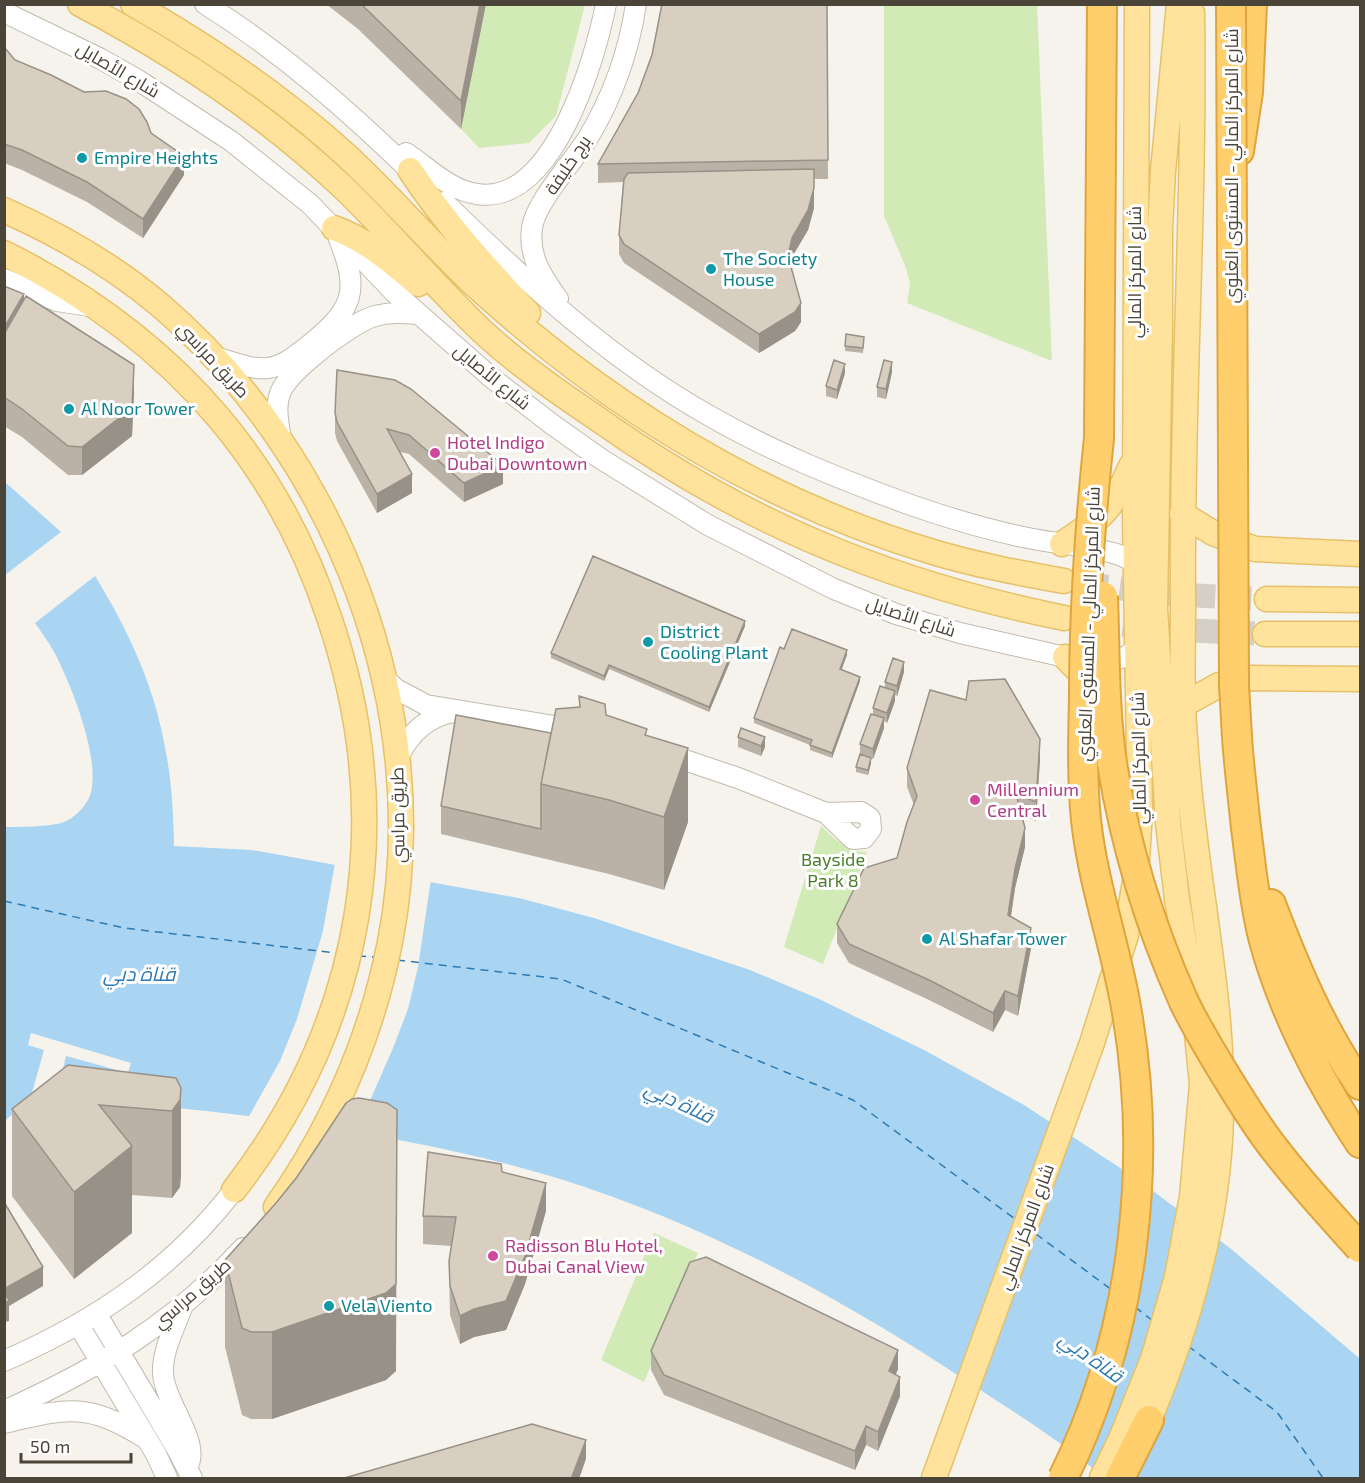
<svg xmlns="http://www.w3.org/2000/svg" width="1365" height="1483" font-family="'Exo 2',Cairo,sans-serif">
<rect width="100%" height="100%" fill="#f6f3ec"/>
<path fill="#d2eab5" d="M486,5H585L556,116L529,143L479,148L461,129Z
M884,5H1037L1052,361L907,303L910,284L906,268L884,216Z
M821,826C836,840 846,851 867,852L823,964L784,947Z
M654,1233L698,1253L644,1382L601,1360Z"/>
<path fill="#a9d4f2" d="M5,482L61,532L5,575Z
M95,576C151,667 173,740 174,846L252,850L519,898L594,918L750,970L819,999L924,1050L1024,1105L1134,1177L1230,1248L1359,1358L1360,1478H1104C1063,1442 1014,1412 968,1382C842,1298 702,1223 557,1178C475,1153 389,1137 304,1124C219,1111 132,1101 46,1102L5,1139V827C20,827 50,827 64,822C75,818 89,803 91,792C100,756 70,681 53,650C48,641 41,632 35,623Z"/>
<path fill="#f6f3ec" d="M335,863L431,879L418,967L408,1009L393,1048L355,1135L248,1118L280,1061L297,1019L323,931Z
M31,1033L131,1063L128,1073L66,1056L55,1102L5,1139V1121L31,1096L44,1050L28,1045Z"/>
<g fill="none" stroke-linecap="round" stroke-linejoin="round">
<path stroke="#2e7ab2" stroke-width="1.5" stroke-dasharray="8 6" stroke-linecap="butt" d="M4,901L124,928L336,953
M358,956L375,957
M397,960L561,979L853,1100L1015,1219
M1036,1234L1112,1290
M1135,1307L1153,1321
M1188,1346L1277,1412L1323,1478"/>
<path stroke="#d4d0c8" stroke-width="24" stroke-dasharray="24 12" stroke-linecap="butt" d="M1084,584L1165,594L1267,599
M1087,621L1165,629L1265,634"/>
<g stroke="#c2bbae" stroke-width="22">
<path id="minor" d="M205,4C285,54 353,115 420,180
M4,12L101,59L138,80L231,141L310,204L395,293L493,379L553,425L601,459L708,525L834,589L896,614L960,633L1065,657L1115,660L1127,656L1138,647L1143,640
M406,153C429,168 449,190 477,194C553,206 595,60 606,4
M444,202C525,281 609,359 708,415C772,452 842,480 911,505C951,519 992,531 1033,539C1059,544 1099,547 1122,556C1132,560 1137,565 1142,574
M4,279L57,301L96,307
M558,299C542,277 528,256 532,228C535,203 573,162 588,138C612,98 629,51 636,4
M214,357C231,361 250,370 268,368C284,366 296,355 308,346C352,310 361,294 339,239
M281,441C279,424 274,407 281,391C291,369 353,322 375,316C389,312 403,313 417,314
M384,678L396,689L426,705L578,730
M664,753L738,778L826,813L853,839L864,838L871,829L870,818L861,812L826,813
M398,757C410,733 427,716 454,712
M182,1307C175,1328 162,1350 163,1373C165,1405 202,1442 187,1468
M96,1313L177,1449L192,1478
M78,1324L156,1454L167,1478
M4,1361C96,1321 173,1269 234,1190
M4,1411C99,1368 172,1325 243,1248
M4,1423C68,1408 87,1402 145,1438"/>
</g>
<g stroke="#e6c16a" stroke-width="27">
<path id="major" d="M80,4C177,55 267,115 346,190C393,236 435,286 482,331C516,363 556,391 595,417C743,522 887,582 1064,618
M133,4C209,47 282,97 347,156C392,198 432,245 477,287C609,407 762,501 933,552C976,565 1020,573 1064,581
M410,170C445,223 485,267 528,313
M4,210C60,235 114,266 161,306C339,459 435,710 390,942C371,1039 332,1127 276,1207
M334,228C367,240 392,262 418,284
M4,253C86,294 160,348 219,418C268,476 305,545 329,617C398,819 365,1021 234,1190
M1182,514L1213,533L1255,549L1360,554
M1062,544C1102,517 1112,511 1131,466
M1267,599L1360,600
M1265,634H1360
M1065,657L1092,685
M1183,705L1219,685L1248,678L1360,679
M1149,1420C1189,1324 1219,1221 1221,1116C1224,1025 1207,936 1196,847C1190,800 1185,752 1183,704C1182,671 1183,638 1183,605C1181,407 1195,210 1192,13
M934,1478L1092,1043L1126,935L1136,875L1140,813L1135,516L1137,4
M1102,1478L1121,1439L1153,1359L1177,1277L1192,1197L1202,1084L1193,995L1177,899L1168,823L1155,608L1160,327V230L1163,171L1179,4"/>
</g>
<g stroke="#e0a43c" stroke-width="32">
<path id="highway" d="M1239,151L1248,92L1252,4
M1099,438L1102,4
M1237,737C1239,767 1243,798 1246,828C1251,865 1254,901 1263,937C1283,1012 1318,1079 1360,1143
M1271,904C1295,967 1321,1029 1360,1085
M1120,1478L1149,1420"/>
</g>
<use href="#minor" stroke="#fff" stroke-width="20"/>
<use href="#major" stroke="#ffe39c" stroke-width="24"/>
<use href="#highway" stroke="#ffcf6e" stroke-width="28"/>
<g stroke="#e0a43c" stroke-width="32" stroke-linecap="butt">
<path id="highway-bridge" d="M1231,4L1234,685L1237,737
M1103,596C1105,651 1104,708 1112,763C1125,845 1150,926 1184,1002C1197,1029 1213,1055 1229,1081C1244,1105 1259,1130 1277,1152C1303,1186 1332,1217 1360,1248
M1063,1478C1134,1335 1154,1164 1126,1007C1115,944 1093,884 1086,820C1082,779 1083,739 1084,698C1084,611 1090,524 1099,438"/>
</g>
<use href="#highway-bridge" stroke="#ffcf6e" stroke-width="28"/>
</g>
<path fill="#bab2a6" d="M326,4H486L461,129L358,29Z
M827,4L828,179H814V208L808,230L792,257L790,265L801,322L795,331L759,353L624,263L619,254V235L623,182L598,183V164Z
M4,47L15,60L151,133L184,175L143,238L87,202L22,170L4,163Z
M4,286L134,393L132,436L82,475H68L22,437L4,426Z
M864,341L863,353L845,351V346Z
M337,370L503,484L464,502L409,454L400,452L412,493L377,513L337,441L335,433V413Z
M892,372L886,399L877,397V387Z
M845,373L837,399L826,396V386Z
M745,626L709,712L609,669L604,681L551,658V653Z
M784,649L847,655L841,669L860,681L832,758L810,750V745L754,723V718Z
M904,672L897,696L895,695V701L887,723L884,721V728L873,759L860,754V744L873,714V708L885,688V682Z
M579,696L606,715L647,736L688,822L664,890L609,874L441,834V806L551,733L579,707Z
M738,737L765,747L761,756L738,747Z
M1040,759L1036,821L1022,815L1025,847L1015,888L1011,917L1031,948L1018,1016L1005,1010L993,1032L929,1000L849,963L837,943V924L897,858L914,805L907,787V768Z
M871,763L868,775L856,772V767Z
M176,1078L181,1175L180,1187L172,1198L132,1195V1233L74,1279L12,1196V1109Z
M502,1172L546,1211L525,1284L506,1330L474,1337L460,1344L450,1315L449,1261L451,1246L423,1244V1216Z
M225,1260L396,1371L386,1380L272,1419H251L242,1415L225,1347Z
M651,1351L898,1369L896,1374L900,1396L878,1451L866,1445L855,1470L664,1395L651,1370Z"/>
<path fill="#979187" d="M480,4H486L461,129V101Z
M184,156V175L143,238V219Z
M814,188V208L808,230L792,257L788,275V256L792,238Z
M24,294V322L4,357V328Z
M801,303V322L795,331L759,353V334Z
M892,362V372L886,399V389Z
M845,364V373L837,399V390Z
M134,365V393L132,436L82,475V447Z
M503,465V484L464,502V483Z
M412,474V493L377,513V494Z
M745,621V626L709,712V707Z
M847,650V655L840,674V669Z
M904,662V672L897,696V686Z
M609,665V669L604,681V676Z
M860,677V681L832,758V753Z
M895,691V701L887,723V713Z
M884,718V728L873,759V749Z
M765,737V747L761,756V746Z
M1040,739V759L1036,821V802Z
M688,748V822L664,890V817Z
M871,758V763L868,775V770Z
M1025,828V847L1015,888L1008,935V915L1015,869Z
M1031,928V948L1018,1016V996Z
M1005,991V1010L993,1032V1013Z
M181,1088V1175L180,1187L172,1198V1111Z
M397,1110L396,1371L386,1380L272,1419V1332Z
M132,1146V1233L74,1279V1192Z
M546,1183V1211L525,1284L506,1330L474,1337L460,1344V1316Z
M43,1267V1286L9,1306V1321L4,1322V1289Z
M898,1350V1369L889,1390V1371Z
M900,1377V1396L878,1451V1432Z
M866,1426V1445L855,1470V1451Z
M586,1440V1459L579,1479H571Z"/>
<path fill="#d8cfc1" stroke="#979187" stroke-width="1.5" d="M361,4H480L461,101Z
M662,4H827L828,160L598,164L638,93L652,55Z
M4,47L15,60L51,75L84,92L106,91L126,99L139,109L147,122L151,133L184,156L143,219L87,182L22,150L4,144Z
M814,169V188L808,210L792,238L788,256L801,303L795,312L759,334L624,244L619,235L624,179L628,173Z
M4,286L24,294L4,328Z
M26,296L134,365L132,408L82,447L68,446L22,409L4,397V334Z
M846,334L864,337L863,348L845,346Z
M834,360L845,364L837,390L826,386Z
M884,360L892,362L886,389L877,387Z
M337,370L395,380L411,389L503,465L464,483L409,435L387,429L412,474L377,494L337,422L335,413Z
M593,556L745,621L709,707L609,665L604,676L551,653Z
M792,629L847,650L840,669L860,677L832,753L810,745L812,740L754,718L780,647L784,649Z
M893,658L904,662L897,686L885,682Z
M1005,679L1040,739L1036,802L1016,794L1025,828L1015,869L1008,915L1031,928L1018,996L1005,991L993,1013L929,980L849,944L837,924L864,868L897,858L907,822L917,796L907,768L930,690L966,700L969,681Z
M880,686L895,691L887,713L873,708Z
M579,696L605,704L606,715L647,729L645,735L688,748L664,817L609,800L541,784L556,709L580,707Z
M871,714L884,718L873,749L860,744Z
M456,715L551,733L541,784V829L441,806Z
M741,728L765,737L761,746L738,737Z
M860,754L871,758L868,770L856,767Z
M68,1065L176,1078L181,1088L180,1100L172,1111L99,1105L132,1146L74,1192L12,1109Z
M359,1098L387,1103L397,1110L396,1284L386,1293L272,1332H251L242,1328L225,1260L276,1203L297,1177L346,1103L352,1099Z
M428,1152L501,1164L502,1172L546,1183L525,1256L506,1301L474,1309L460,1316L450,1286L449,1261L456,1217L423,1216Z
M4,1202L43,1267L4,1289Z
M706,1257L898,1350L889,1371L900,1377L878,1432L866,1426L855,1451L664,1375L651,1351L690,1262Z
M4,1291L9,1301L4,1303Z
M532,1424L586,1440L571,1479H341Z"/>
<g fill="#0f9aa8" stroke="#fff" stroke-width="2">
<circle cx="82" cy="158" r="6"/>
<circle cx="711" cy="269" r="6"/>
<circle cx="69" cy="409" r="6"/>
<circle cx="648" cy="642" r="6"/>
<circle cx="927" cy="939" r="6"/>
<circle cx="329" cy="1306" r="6"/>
</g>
<g fill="#d1479c" stroke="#fff" stroke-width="2">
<circle cx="435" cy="453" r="6"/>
<circle cx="975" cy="800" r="6"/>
<circle cx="493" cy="1256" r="6"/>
</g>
<g text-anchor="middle" stroke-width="6" stroke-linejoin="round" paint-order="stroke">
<g font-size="18" fill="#4b4439" stroke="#fff">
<text transform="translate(118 70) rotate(30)" y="6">شارع الأصايل</text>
<text transform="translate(568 165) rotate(-56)" y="6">برج خليفة</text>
<text transform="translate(1232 166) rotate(-90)" y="6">شارع المركز المالي - المستوى العلوي</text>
<text transform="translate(1135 272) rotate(-90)" y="6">شارع المركز المالي</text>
<text transform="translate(213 360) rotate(47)" y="6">طريق مراسي</text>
<text transform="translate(492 377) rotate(39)" y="6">شارع الأصايل</text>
<text transform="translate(911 617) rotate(18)" y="6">شارع الأصايل</text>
<text transform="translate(1089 624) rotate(-88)" y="6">شارع المركز المالي - المستوى العلوي</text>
<text transform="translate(1139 758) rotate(-91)" y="6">شارع المركز المالي</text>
<text transform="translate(398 815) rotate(-91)" y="6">طريق مراسي</text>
<text transform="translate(1026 1227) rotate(-70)" y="6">شارع المركز المالي</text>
<text transform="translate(192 1294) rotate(-41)" y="6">طريق مراسي</text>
</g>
<g font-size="18" fill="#0d838f" stroke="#fff" text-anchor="start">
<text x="94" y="164">Empire Heights</text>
<text x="723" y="265">The Society<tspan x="723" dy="21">House</tspan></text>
<text x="81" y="415">Al Noor Tower</text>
<text x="660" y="638">District<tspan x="660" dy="21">Cooling Plant</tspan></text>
<text x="939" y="945">Al Shafar Tower</text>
<text x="341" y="1312">Vela Viento</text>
</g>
<g font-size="18" fill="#b23c85" stroke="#fff" text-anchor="start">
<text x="447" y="449">Hotel Indigo<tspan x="447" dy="21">Dubai Downtown</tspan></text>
<text x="987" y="796">Millennium<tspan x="987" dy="21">Central</tspan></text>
<text x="505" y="1252">Radisson Blu Hotel,<tspan x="505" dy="21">Dubai Canal View</tspan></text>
</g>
<g font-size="18" fill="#4a7f2a" stroke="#fff">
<text x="833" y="866">Bayside<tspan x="833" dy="21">Park 8</tspan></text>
</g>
<g font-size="20" font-style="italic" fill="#2e7ab2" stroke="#fff">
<text x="139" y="981">قناة دبي</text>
<text transform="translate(679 1102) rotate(25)" y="7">قناة دبي</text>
<text transform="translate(1091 1357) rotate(35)" y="7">قناة دبي</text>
</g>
</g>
<rect width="1365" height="1483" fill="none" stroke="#4b4439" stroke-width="12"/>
<path d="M21 1453v9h110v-9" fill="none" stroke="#4b4439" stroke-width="3"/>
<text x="30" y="1453" font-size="18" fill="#4b4439" stroke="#ffffff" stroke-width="4.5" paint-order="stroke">50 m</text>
</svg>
